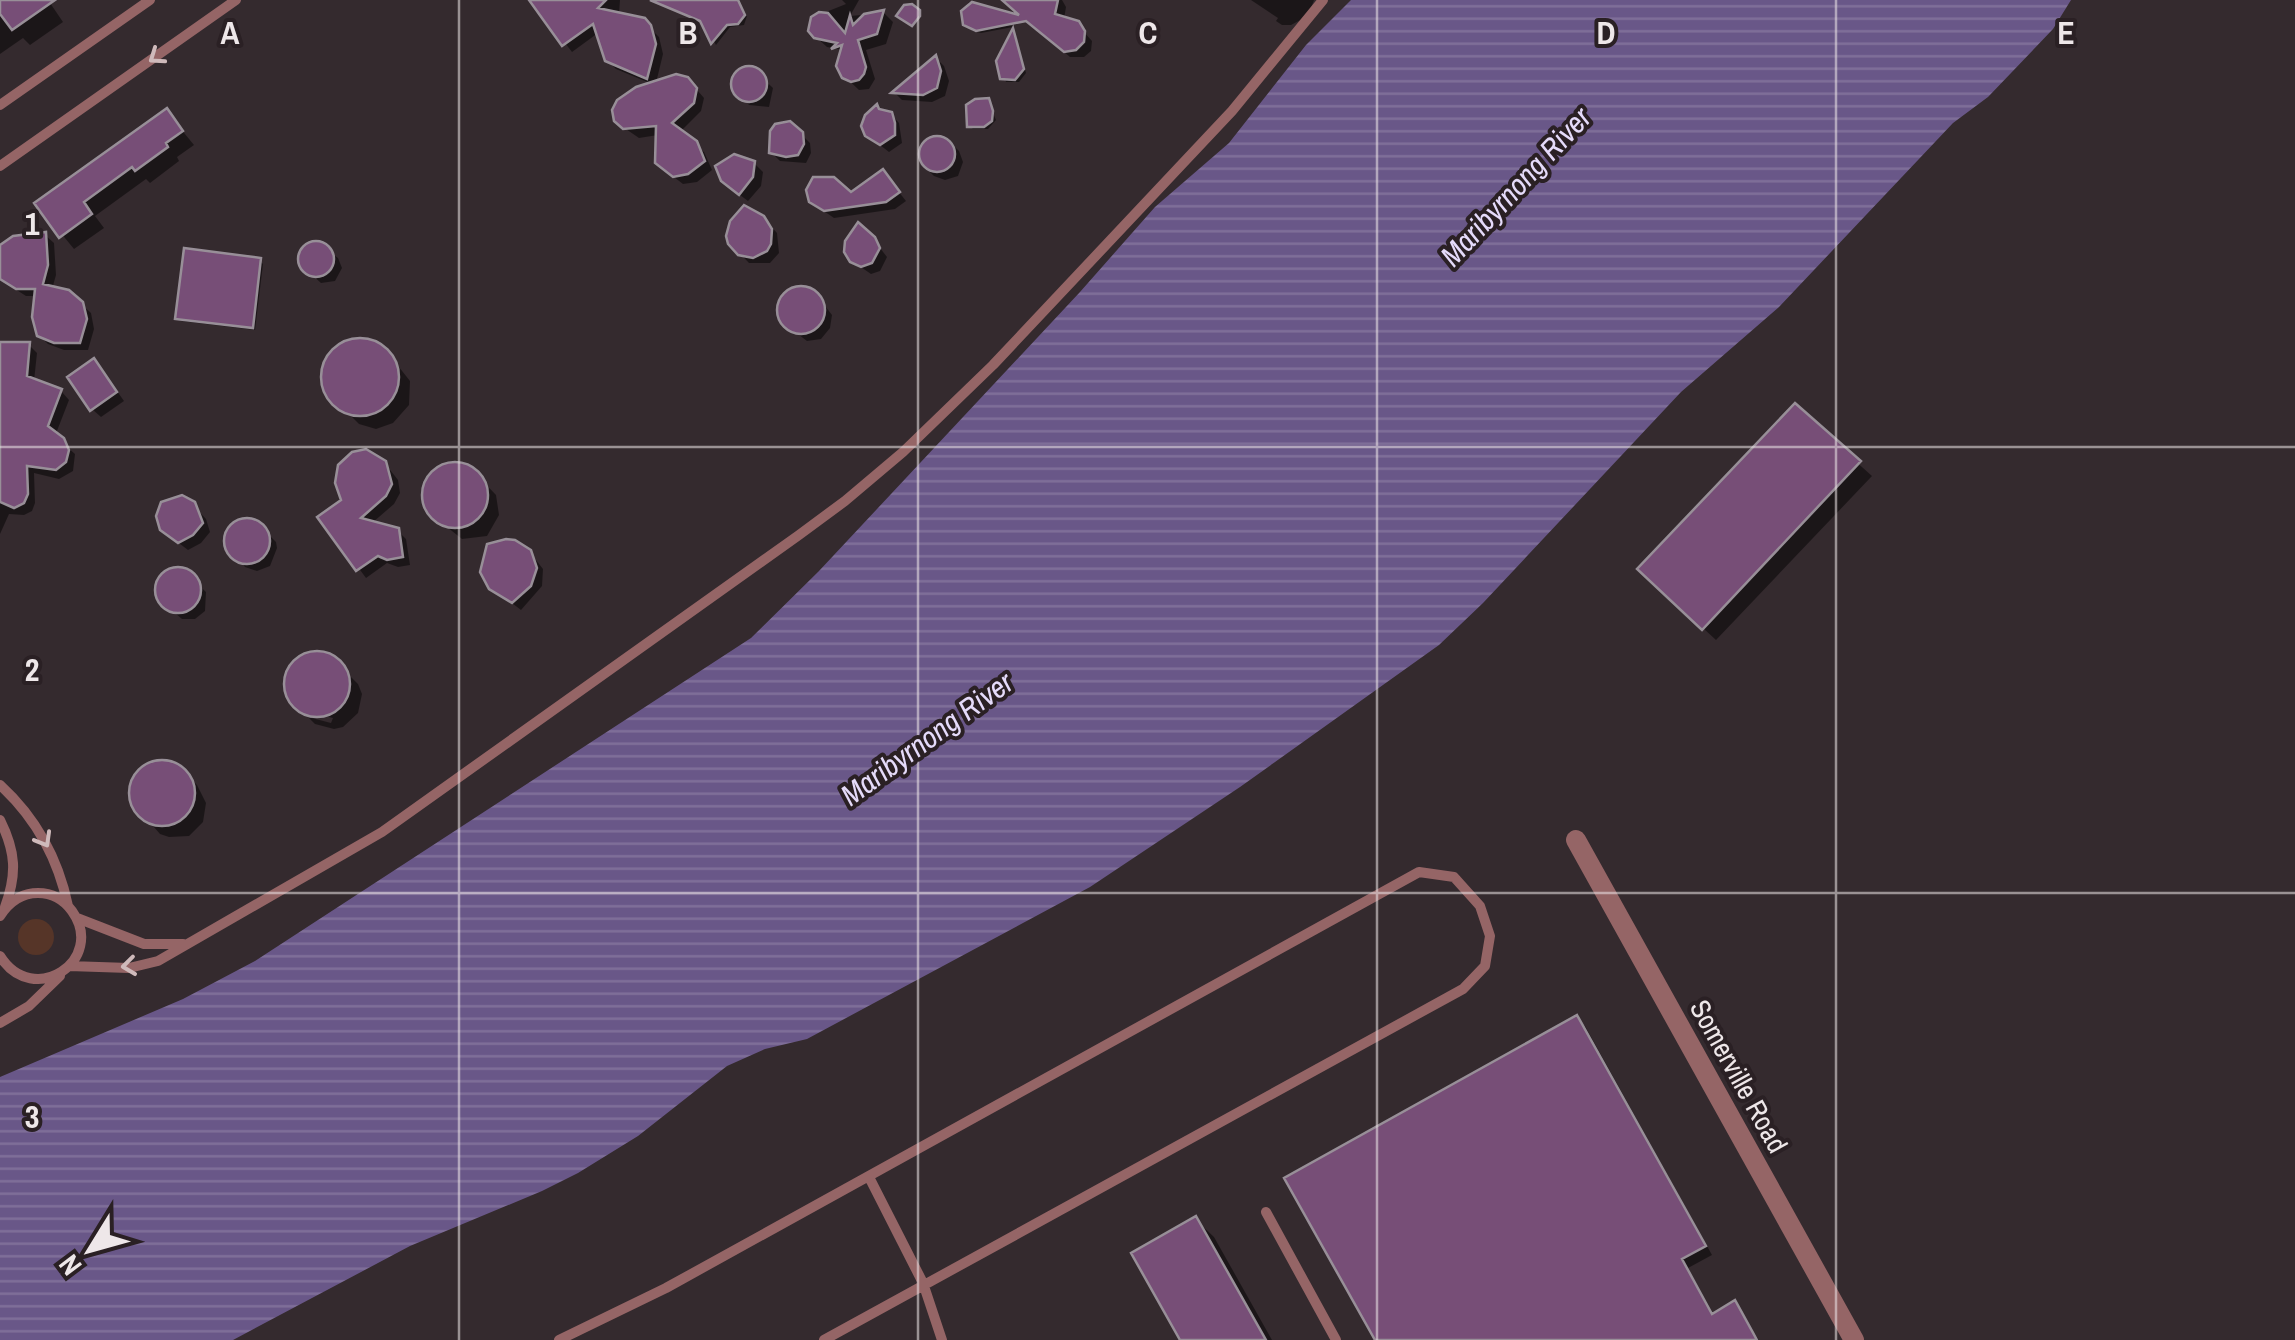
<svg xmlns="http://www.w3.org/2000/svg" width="2295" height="1340" font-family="'Archivo Narrow',sans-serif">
<defs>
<pattern id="water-rules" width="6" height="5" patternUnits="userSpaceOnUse" patternTransform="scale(2.5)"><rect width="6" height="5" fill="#695788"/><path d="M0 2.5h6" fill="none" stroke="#7f6f99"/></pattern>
</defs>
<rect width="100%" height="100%" fill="#342a2e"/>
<path fill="#563528" d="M18 937a18 18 0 1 1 36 0a18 18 0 1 1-36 0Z"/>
<path fill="url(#water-rules)" d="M1351,0H2071L2053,29L1988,97L1953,123L1779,307L1681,392L1483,603L1439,645L1240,787L1090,887L807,1039L765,1049L727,1066L638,1136L578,1173L542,1191L410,1246L233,1340H0V1077L183,999L255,961L751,638L819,571L1080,292L1155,207L1229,143L1306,45Z"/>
<path fill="#0007" d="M0,0H48L63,22L30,45L23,38L0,54Z
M532,0H620L619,14L649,27L659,37L663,54L656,83H691L704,98L701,111L680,132L704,152L712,170L697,182L683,184L666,171L658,135L639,138L620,125L652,84L616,69L607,60L598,33L572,52Z
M685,0H731L747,16L744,25L730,27L716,45L704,23L689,14Z
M842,0H859L850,16L884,13L893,22L886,44L866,50L875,79L869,89L859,90L841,73L843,50L827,47L816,37V16L846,4Z
M1009,0H1062L1066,7L1064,19L1073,20L1092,41L1091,51L1084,57H1070L1018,12Z
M1251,0H1314L1308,16L1291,25H1282L1276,21L1278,18Z
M969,2L980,6L1013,27L981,33L973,31L963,16Z
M1014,32L1026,73L1019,82H1006L999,61Z
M936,58L944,66L949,81L945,96L932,102L902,100L895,93Z
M752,68L773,88L769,107L749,105L733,85L738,73Z
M988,101L996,120L988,129H973L969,126Z
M166,111L194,145L177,157L179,161L150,183L146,179L95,216L104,228L74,249L37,204Z
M881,112L891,114L899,123L902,143L889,152L871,138Z
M801,134L810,143L811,153L806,163L780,161L771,152Z
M931,139L950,142L959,151L963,162L958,176L945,180L934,176L925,167L923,147Z
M754,163L763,172L761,186L748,201L732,189Z
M883,172L906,201L895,209L834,218L815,205L850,195Z
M768,223L777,233L779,253L770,263H749L730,243Z
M45,235L54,243L56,275L52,289L81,304L91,313L94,329L88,350H64L48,344L39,335L37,296H26L12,287L0,272V252Z
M873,239L887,257L880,271L871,274L852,261Z
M319,244L338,258L342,268L335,281L321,283L299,263L302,253L309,245Z
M260,261L263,264L255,330L181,321L178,318Z
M794,290L815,293L832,315L830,328L821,339L807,341L786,325L781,305Z
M371,342L391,357L410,381L409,405L393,423L376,429L359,424L327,392L324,381L329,358L347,343Z
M29,345L37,353L34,381L61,391L69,400L55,436L75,454L73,471L59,479L34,473L35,503L32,511L24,515L9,514L0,534V347Z
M102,370L124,401L101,417L92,409Z
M1795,407L1872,476L1716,640L1653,582Z
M457,465L475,473L496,495L499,515L487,536L462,539L427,511L424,490L438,470Z
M387,466L398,480L400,493L394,504L372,523L397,530L406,539L410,565L398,567L387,563L366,578L321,517Z
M188,500L206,519L210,532L201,543L188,550L167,534Z
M244,521L257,523L276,542L277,548L270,566L257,571L245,567L228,546L227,532Z
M532,555L543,569L542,586L521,610L491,587Z
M181,568L206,592L205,611L195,619H182L162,602L159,582L168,573Z
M319,654L329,656L344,670L358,684L362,694L358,713L343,727L334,729L315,724L308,717L331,723L333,718L301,710L288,694V674L300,659Z
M154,764L174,765L183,771L197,785L206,803L203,822L189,836L169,837L160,834L133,803V783L138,775Z
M1577,1018L1585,1026L1712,1255L1688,1268L1714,1315L1735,1304L1759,1340H1378Z
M1196,1220L1214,1237L1272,1340H1183Z"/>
<path fill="#774e77" stroke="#988f98" stroke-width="2.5" d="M0,0H55L12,30L0,14Z
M529,0H606L598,8L645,18L651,25L656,44L647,79L605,61L593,24L562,46Z
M650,0H738L745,15L738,24L727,25L711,44L700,21Z
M1002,0H1058L1055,14L1079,21L1085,31L1084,42L1076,50L1064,52L1026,21L976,31L963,25L961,11L972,2L1019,15Z
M912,4L920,10V16L912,26L896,16L904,5Z
M884,10L877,34L858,40L866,67L864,74L859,80L851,82L842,78L836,66L842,45L831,49L837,43L814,38L808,31L811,17L819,12L828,13L845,33L850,15L853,25L864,14Z
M1013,28L1024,69L1015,80L1000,79L996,61Z
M936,55L941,71L937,88L923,95L891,93Z
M731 84a18 18 0 1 1 36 0a18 18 0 1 1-36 0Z
M676,74L688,77L697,88L694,103L672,123L697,141L705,161L688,174L673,177L655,163L656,126L623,129L614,121L612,110L617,100L636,87Z
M989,98L993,111L992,121L984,127H967L966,105L975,99Z
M877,104L879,109L892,112L895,123V135L880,145L865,136L861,126L865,115Z
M167,108L183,131L166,143L168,147L135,171L132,167L84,202L92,214L59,238L34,203Z
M790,121L803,132L804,144L798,155L786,157L769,153L770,131L775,124Z
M919 154a18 18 0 1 1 36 0a18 18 0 1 1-36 0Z
M734,154L755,161L753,177L739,195L721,181L715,166Z
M883,169L900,192L886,202L824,211L809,202L806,190L813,177H834L851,192Z
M744,205L764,216L772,229L771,244L767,251L753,258L738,255L728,244L726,236L730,221Z
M858,222L875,237L880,248L872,263L861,267L850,262L844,252L845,241Z
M46,232L48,265L43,284L69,290L83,302L87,319L80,343H54L37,336L32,317L35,289H16L0,279V245L13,236Z
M298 259a18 18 0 1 1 36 0a18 18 0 1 1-36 0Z
M184,248L261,258L253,328L175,319Z
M777 310a24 24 0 1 1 48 0a24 24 0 1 1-48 0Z
M321 377a39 39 0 1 1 78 0a39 39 0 1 1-78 0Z
M0,342H30L27,376L62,389L48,426L64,438L69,450L66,462L56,470L27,466L28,494L24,503L14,508L0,502Z
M94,358L117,392L90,411L67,377Z
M1795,403L1861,461L1702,630L1637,569Z
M366,449L386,461L392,484L386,496L361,518L399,528L403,557L387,560L378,556L356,571L317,517L341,500L335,483L338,465L352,452Z
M422 495a33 33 0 1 1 66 0a33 33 0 1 1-66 0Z
M182,495L195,502L203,523L193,535L178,543L160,530L156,516L161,502Z
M224 541a23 23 0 1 1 46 0a23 23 0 1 1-46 0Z
M506,539L515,540L531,550L537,568L531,586L512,603L489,589L480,572L487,544Z
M155 590a23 23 0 1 1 46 0a23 23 0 1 1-46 0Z
M284 684a33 33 0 1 1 66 0a33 33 0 1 1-66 0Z
M129 793a33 33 0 1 1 66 0a33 33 0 1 1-66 0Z
M1577,1015L1706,1246L1682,1259L1712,1314L1735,1300L1757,1340H1375L1284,1178Z
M1196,1216L1266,1340H1180L1131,1253Z"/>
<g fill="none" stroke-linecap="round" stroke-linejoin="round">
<path stroke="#956566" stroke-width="10" d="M0,105L150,0
M0,166L236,0
M0,785C36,818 58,858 68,906
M0,820C16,852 17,874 5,907
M0,916C9,902 22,893 38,893C52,893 64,900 72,911C107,960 33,1009 0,956
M77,918L144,944H183
M69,966L129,968L158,961L382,832L799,535L845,501L903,452L993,365L1232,111L1323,0
M0,1023L29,1006L60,976
M869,1177L923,1283L942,1340
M1266,1212L1336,1340
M559,1340L666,1288L1419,872L1454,877L1480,906L1490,936L1485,966L1463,989L824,1340"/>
<path stroke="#956566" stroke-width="20" d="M1576,840L1854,1340"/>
</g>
<defs><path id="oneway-chevron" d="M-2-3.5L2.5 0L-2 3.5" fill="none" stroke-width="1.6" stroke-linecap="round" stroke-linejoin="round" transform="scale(2.5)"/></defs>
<g stroke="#cfbabb">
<use href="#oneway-chevron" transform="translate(156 57) rotate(145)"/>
<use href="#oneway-chevron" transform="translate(44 840) rotate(60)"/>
<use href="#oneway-chevron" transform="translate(129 966) rotate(173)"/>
</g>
<path fill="none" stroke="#eee7e9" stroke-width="2.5" stroke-opacity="0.55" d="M459,0V1340M918,0V1340M1377,0V1340M1836,0V1340M0,447H2295M0,893H2295"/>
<g text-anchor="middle" stroke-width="8" stroke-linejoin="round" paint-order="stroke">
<g font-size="28" fill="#eee7e9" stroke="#2a2024">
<text transform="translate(1739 1076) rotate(61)" y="10">Somerville Road</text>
</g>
<g font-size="30" font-style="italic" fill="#e5dbfa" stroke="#2a2024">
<text transform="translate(1516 187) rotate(-47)" y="10">Maribyrnong River</text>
<text transform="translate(927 739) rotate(-36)" y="10">Maribyrnong River</text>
</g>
</g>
<g font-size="32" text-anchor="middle" font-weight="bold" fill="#eee7e9" stroke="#2a2024" stroke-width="8" stroke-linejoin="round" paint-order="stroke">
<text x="230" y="44">A</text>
<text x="688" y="44">B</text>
<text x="1148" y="44">C</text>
<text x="1606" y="44">D</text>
<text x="2066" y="44">E</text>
<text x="32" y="235">1</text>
<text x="32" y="681">2</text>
<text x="32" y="1128">3</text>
</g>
<g transform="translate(90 1250) rotate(233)" stroke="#2a2024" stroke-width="8" paint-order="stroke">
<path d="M0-8L18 38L0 25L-18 38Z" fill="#eee7e9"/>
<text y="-15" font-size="28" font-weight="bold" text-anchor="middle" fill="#eee7e9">N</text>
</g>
</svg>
